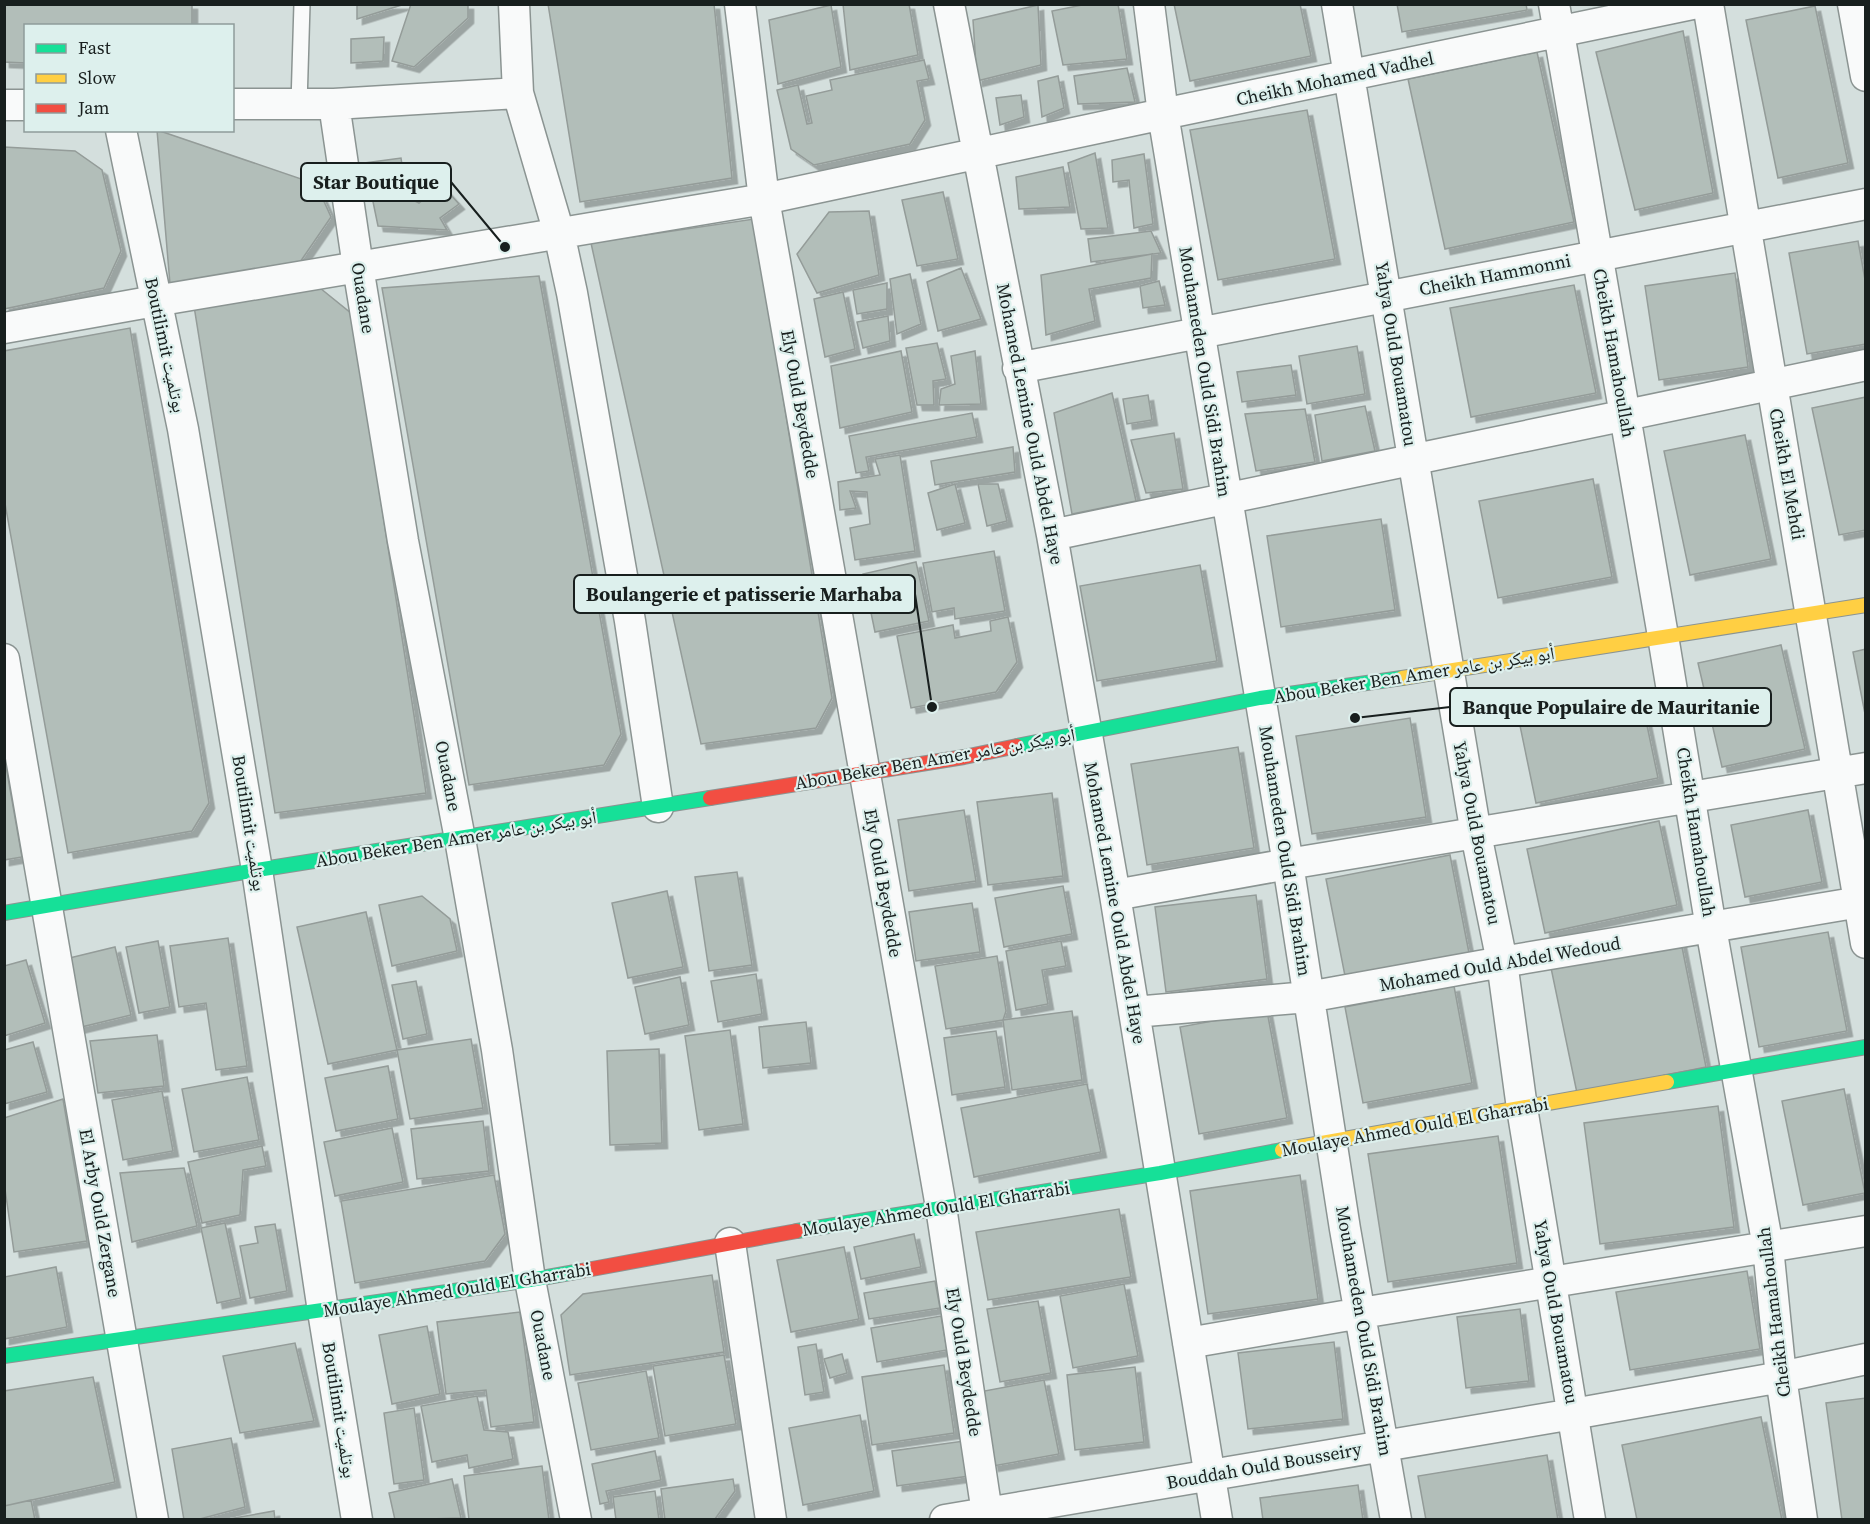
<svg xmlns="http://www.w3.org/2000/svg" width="1870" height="1524" font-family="'Source Serif 4','Noto Naskh Arabic',serif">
<defs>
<filter id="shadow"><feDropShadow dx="5.5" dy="5.5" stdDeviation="0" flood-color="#0004"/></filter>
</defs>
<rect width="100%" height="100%" fill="#d4dfdd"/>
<path fill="#b2beb9" stroke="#949c99" stroke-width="1.5" filter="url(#shadow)" d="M4,4H192V26H26V63L4,62Z
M357,4H405L357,19Z
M411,4H468V18L414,67L392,61Z
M548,4H714L732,178L580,202Z
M843,4H909L918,55L850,70Z
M1087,4H1118L1127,59L1063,65L1052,11Z
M1174,4H1300L1311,56L1190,81Z
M1397,4H1526L1527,10L1402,32Z
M831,5L841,67L778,84L769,20Z
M1038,5L1041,65L977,81L973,20Z
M1815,6L1848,163L1778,178L1746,20Z
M1683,31L1713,193L1635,210L1596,52Z
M384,37L383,61L351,63V39Z
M1537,52L1574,222L1445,249L1408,79Z
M924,60L929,79L917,81L925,120L910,144L814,165L791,149L777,90L798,85L807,124L812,123L806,96L832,90L830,80Z
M1127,68L1135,102L1078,104L1074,76Z
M1058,76L1064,108L1042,117L1038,81Z
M1021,95L1024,117L1000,125L996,98Z
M1307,110L1335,259L1218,280L1190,130Z
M157,130L316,184L331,217L298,265L170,284Z
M4,147L75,151L102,170L121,251L104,288L4,309Z
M1095,153L1108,228L1081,229L1068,163Z
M1144,154L1153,224L1134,228L1129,180L1113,182L1112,160Z
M401,158L407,197L419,203L441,184L459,204L440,218L447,230L378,226L365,163Z
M1063,167L1070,207L1019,209L1016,177Z
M943,192L958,259L917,266L902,200Z
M869,211L879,275L817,293L797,254L829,212Z
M754,219L832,698L816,728L701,744L591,243Z
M1151,231L1161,253L1091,262L1088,239Z
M1858,241L1866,285V344L1807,354L1789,253Z
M1152,254L1151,278L1089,289L1095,321L1046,335L1041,275Z
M961,268L981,319L938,331L927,282Z
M1735,273L1748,367L1659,380L1645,286Z
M910,274L921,324L897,334L890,279Z
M539,276L621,734L604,765L469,785L382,288Z
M1159,281L1165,305L1143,308L1140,286Z
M887,283V309L857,314L853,290Z
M315,284L352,314L426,793L275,813L194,306Z
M1574,285L1596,393L1471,417L1450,308Z
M843,292L855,349L825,357L814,299Z
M888,316L890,341L863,348L857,322Z
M130,328L209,803L192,831L68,853L4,498V351Z
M937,343L946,379L933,381L934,405H917L906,348Z
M1357,346L1365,394L1307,404L1299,356Z
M901,351L912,412L840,428L831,366Z
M975,351L981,404L939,405L941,389L955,384L951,356Z
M1291,365L1296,395L1242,402L1237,372Z
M1112,393L1136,501L1072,514L1054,413Z
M1148,395L1152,420L1127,424L1123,399Z
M1866,397V530L1839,535L1812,408Z
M1365,406L1375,451L1322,461L1315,415Z
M1305,409L1315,462L1256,471L1245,414Z
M972,413L977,437L866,457L869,471L856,473L849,436Z
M1174,433L1183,489L1146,493L1131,440Z
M1745,435L1771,559L1690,575L1664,451Z
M1013,447L1015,472L935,485L931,461Z
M900,455L915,551L855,560L850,528L870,524L867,492L850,491L856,508L840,510L838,482L880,475L875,459Z
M1593,479L1612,577L1498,598L1479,501Z
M955,484L965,523L937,530L928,493Z
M978,484H998L1007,521L987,526Z
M1381,519L1395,610L1281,627L1267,536Z
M994,551L1005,611L955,619L954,608L932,612L923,563Z
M916,562L929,621L875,632L863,574Z
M1200,565L1217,661L1097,681L1080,586Z
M1008,617L1017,662L996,692L911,708L897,636L953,625L955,638L991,631L990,621Z
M1781,645L1805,749L1722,767L1698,663Z
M1866,649V719L1853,652Z
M1640,692L1658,778L1536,803L1518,716Z
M1410,718L1426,817L1312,834L1296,736Z
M1238,747L1254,848L1147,865L1131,764Z
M4,755L22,857L4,860Z
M1052,793L1063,876L988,885L977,802Z
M964,810L976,881L909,891L898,820Z
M1808,810L1822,882L1745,897L1731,825Z
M1659,821L1677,905L1545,933L1527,849Z
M1450,855L1469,953L1345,976L1326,879Z
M737,872L752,965L709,971L695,877Z
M1063,886L1072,934L1004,947L995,898Z
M667,891L683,967L628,978L612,903Z
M1256,895L1267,979L1166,992L1155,907Z
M422,896L450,919L457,951L392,966L379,905Z
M972,903L980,952L916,961L909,912Z
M366,912L397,1050L328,1064L297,927Z
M1828,932L1847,1031L1759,1047L1741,947Z
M1680,937L1706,1067L1577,1093L1550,963Z
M228,938L247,1066L216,1070L206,1003L179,1007L170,946Z
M158,941L170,1007L139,1013L126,947Z
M1061,941L1066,966L1042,970L1048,1004L1016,1010L1006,951Z
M115,947L131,1015L73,1029L57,961Z
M997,956L1006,1011L1003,1020L946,1029L935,966Z
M26,960L45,1023L4,1036V966Z
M756,974L762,1014L718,1022L711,981Z
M680,977L689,1025L645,1034L635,987Z
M416,981L427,1034L403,1039L392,985Z
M1454,986L1472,1083L1363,1103L1345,1007Z
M1072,1011L1082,1080L1012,1090L1003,1020Z
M1267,1011L1287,1118L1199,1134L1180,1027Z
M806,1022L811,1063L763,1068L759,1027Z
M730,1030L743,1124L699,1130L685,1036Z
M996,1031L1005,1087L952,1095L944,1038Z
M157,1035L164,1086L98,1093L90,1041Z
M471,1039L483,1108L410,1119L397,1050Z
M33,1042L47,1092L4,1104V1050Z
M659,1049L662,1143L610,1145L607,1051Z
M388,1066L398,1119L336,1131L325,1078Z
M247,1077L259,1140L194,1152L182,1089Z
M1087,1084L1101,1152L974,1177L961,1108Z
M1844,1089L1865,1193L1803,1205L1782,1101Z
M162,1091L173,1151L123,1160L112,1100Z
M63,1099L87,1241L14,1252L4,1182V1118Z
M1718,1106L1734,1227L1600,1244L1584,1123Z
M483,1121L489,1171L417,1179L411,1129Z
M392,1128L403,1182L335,1196L324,1142Z
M1498,1136L1517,1263L1388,1282L1368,1154Z
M262,1146L266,1166L243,1170L240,1215L202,1223L188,1162Z
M184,1168L197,1226L132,1242L120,1173Z
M494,1175L505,1234L485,1261L355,1283L341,1201Z
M1300,1175L1318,1299L1208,1314L1190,1191Z
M1119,1209L1131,1277L988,1300L976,1232Z
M225,1223L241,1298L217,1303L201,1228Z
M275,1224L287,1291L250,1298L240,1246L258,1243L255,1227Z
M914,1234L921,1267L861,1279L854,1247Z
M844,1247L859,1319L791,1332L777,1260Z
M56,1267L67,1327L4,1339V1277Z
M1747,1271L1760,1349L1630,1370L1616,1292Z
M712,1275L724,1352L570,1375L561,1315L583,1294Z
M935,1281L940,1308L869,1319L864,1293Z
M1124,1284L1138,1356L1073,1368L1060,1296Z
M1038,1301L1051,1373L1000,1382L987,1309Z
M1520,1309L1529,1381L1466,1388L1457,1317Z
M520,1312L534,1422L491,1427L486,1390L446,1394L437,1322Z
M941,1316L947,1350L877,1362L871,1328Z
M427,1326L440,1394L392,1404L379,1335Z
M1334,1342L1343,1419L1248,1429L1238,1353Z
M295,1343L314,1421L240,1433L223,1356Z
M816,1344L824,1392L805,1395L798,1347Z
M842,1354L847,1373L830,1378L824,1359Z
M724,1355L736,1424L665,1436L653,1366Z
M944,1365L954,1433L872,1445L862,1377Z
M1135,1367L1144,1442L1075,1450L1067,1375Z
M646,1371L659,1438L591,1450L578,1383Z
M93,1377L115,1482L4,1506V1391Z
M1044,1380L1059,1454L993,1466L979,1392Z
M477,1396L484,1430L508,1432L513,1459L469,1468L467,1455L432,1462L421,1406Z
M1866,1398V1520H1842L1826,1403Z
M414,1408L424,1480L394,1484L384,1413Z
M860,1415L874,1491L803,1505L789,1428Z
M1761,1417L1782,1520H1637L1622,1445Z
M231,1438L245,1507L196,1520H184L172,1449Z
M964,1441L969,1476L897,1486L892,1451Z
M655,1451L661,1480L606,1491L609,1502L600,1504L592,1464Z
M1547,1455L1558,1520H1426L1418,1476Z
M542,1466L549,1520H469L464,1476Z
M452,1479L461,1518L395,1520L389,1493Z
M733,1479L735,1491L715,1519L665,1520L661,1489Z
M1358,1485L1363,1520H1263L1260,1498Z
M655,1491L659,1520H616L613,1497Z
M31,1500L35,1520H4V1506Z
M274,1511L275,1520H223Z"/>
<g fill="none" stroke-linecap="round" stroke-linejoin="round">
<g stroke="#8b9492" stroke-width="18">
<path id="lane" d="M299,104L302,4"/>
</g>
<g stroke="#8b9492" stroke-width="33">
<path id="street" d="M514,4L518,93L559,233L572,293L630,621L658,807
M740,4L764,199L941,1207L987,1513
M949,4L1052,535L1115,895L1217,1520
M1149,4L1163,114L1288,864L1345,1229L1396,1520
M1337,4L1476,834L1502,962L1522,1108L1590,1520
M1554,4L1663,636L1711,928L1768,1247L1781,1377L1802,1520
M1708,4L1866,943
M1853,4L1866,76
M232,104H334L518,93
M334,104L358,267L403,541L460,839L497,1050L530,1280L576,1520
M4,105H26
M121,130L183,429L257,870L323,1311L357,1520
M4,328L155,301L764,199L1163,114L1692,4
M1018,368L1866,204
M1052,535L1866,365
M4,659L153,1520
M1115,895L1288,864L1866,768
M1134,1012L1308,997L1502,962L1866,901
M730,1243L771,1520
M1188,1343L1361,1313L1866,1231
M945,1520L1573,1414L1781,1377L1866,1359"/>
</g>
<g stroke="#8b9492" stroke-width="16">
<path id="fast" d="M1017,746L1260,698L1402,678
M4,913L257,870L710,798
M1667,1082L1866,1047
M797,1231L1160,1173L1282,1150
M4,1356L530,1280L581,1271"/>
</g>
<g stroke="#8b9492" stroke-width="16">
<path id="slow" d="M1402,678L1866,605
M1282,1150L1667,1082"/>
</g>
<g stroke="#8b9492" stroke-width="16">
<path id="jam" d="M710,798L964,757L1017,746
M581,1271L797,1231"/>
</g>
<use href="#lane" stroke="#f9fafa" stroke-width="15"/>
<use href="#street" stroke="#f9fafa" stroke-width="30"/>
<use href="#fast" stroke="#16e098" stroke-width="14"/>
<use href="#slow" stroke="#ffcf43" stroke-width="14"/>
<use href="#jam" stroke="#f24e42" stroke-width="14"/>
</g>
<g text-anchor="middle" stroke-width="4.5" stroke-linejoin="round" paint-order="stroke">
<g font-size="18" fill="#181f1e" stroke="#ddf0ed">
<text transform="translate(1335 79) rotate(-12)" y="6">Cheikh Mohamed Vadhel</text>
<text transform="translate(1495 275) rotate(-11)" y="6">Cheikh Hammonni</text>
<text transform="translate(363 298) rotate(81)" y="6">Ouadane</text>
<text transform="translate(165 345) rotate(78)" y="6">Boutilimit بوتلميت</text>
<text transform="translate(1614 353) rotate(80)" y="6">Cheikh Hamahoullah</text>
<text transform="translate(1396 354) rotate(81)" y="6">Yahya Ould Bouamatou</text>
<text transform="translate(1205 372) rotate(81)" y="6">Mouhameden Ould Sidi Brahim</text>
<text transform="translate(800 404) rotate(80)" y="6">Ely Ould Beydedde</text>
<text transform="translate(1030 424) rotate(79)" y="6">Mohamed Lemine Ould Abdel Haye</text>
<text transform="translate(1787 474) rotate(80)" y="6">Cheikh El Mehdi</text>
<text transform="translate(1414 675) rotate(-9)" y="6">Abou Beker Ben Amer أبو بيكر بن عامر</text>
<text transform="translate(935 759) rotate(-10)" y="6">Abou Beker Ben Amer أبو بيكر بن عامر</text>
<text transform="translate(448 776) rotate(79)" y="6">Ouadane</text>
<text transform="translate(249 823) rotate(81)" y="6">Boutilimit بوتلميت</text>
<text transform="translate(1696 832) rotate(81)" y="6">Cheikh Hamahoullah</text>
<text transform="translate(1477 833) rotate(79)" y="6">Yahya Ould Bouamatou</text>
<text transform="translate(456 839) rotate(-9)" y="6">Abou Beker Ben Amer أبو بيكر بن عامر</text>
<text transform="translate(1285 851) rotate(81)" y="6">Mouhameden Ould Sidi Brahim</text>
<text transform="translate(883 883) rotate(80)" y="6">Ely Ould Beydedde</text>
<text transform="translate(1115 903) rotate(80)" y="6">Mohamed Lemine Ould Abdel Haye</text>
<text transform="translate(1500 964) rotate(-10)" y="6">Mohamed Ould Abdel Wedoud</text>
<text transform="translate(1415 1127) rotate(-10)" y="6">Moulaye Ahmed Ould El Gharrabi</text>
<text transform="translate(936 1209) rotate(-9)" y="6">Moulaye Ahmed Ould El Gharrabi</text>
<text transform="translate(100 1213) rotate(80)" y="6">El Arby Ould Zergane</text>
<text transform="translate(457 1290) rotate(-9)" y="6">Moulaye Ahmed Ould El Gharrabi</text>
<text transform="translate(1556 1312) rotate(80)" y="6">Yahya Ould Bouamatou</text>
<text transform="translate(1774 1312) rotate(-97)" y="6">Cheikh Hamahoullah</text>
<text transform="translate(1364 1331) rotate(80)" y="6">Mouhameden Ould Sidi Brahim</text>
<text transform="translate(543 1345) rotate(79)" y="6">Ouadane</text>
<text transform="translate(964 1362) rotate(81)" y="6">Ely Ould Beydedde</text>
<text transform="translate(339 1410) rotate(81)" y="6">Boutilimit بوتلميت</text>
<text transform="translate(1264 1466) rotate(-10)" y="6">Bouddah Ould Bousseiry</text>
</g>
</g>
<path fill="none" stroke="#181f1e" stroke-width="2" d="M505 247L451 182M932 707L915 594M1355 718L1450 707"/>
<g fill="#181f1e" stroke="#ddf0ed" stroke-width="2">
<circle cx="505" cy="247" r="6"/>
<circle cx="932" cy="707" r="6"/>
<circle cx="1355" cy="718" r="6"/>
</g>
<g fill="#ddf0ed" stroke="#181f1e" stroke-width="2">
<rect x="301" y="163" width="150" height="38" rx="6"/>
<rect x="574" y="575" width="341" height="38" rx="6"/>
<rect x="1450" y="688" width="321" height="38" rx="6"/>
</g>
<g font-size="20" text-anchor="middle" font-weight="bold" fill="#181f1e">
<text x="376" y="189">Star Boutique</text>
<text x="744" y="601">Boulangerie et patisserie Marhaba</text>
<text x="1611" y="714">Banque Populaire de Mauritanie</text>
</g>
<rect width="1870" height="1524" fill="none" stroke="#181f1e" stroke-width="12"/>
<rect x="24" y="24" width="210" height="108" fill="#ddf0ed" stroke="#8e9c9a" stroke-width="1.5"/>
<rect x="36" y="44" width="30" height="9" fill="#16e098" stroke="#8e9c9a" stroke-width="1.5"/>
<text x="78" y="54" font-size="18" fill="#181f1e">Fast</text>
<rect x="36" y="74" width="30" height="9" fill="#ffcf43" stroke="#8e9c9a" stroke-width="1.5"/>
<text x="78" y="84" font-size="18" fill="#181f1e">Slow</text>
<rect x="36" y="104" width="30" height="9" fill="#f24e42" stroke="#8e9c9a" stroke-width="1.5"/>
<text x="78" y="114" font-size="18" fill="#181f1e">Jam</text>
</svg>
